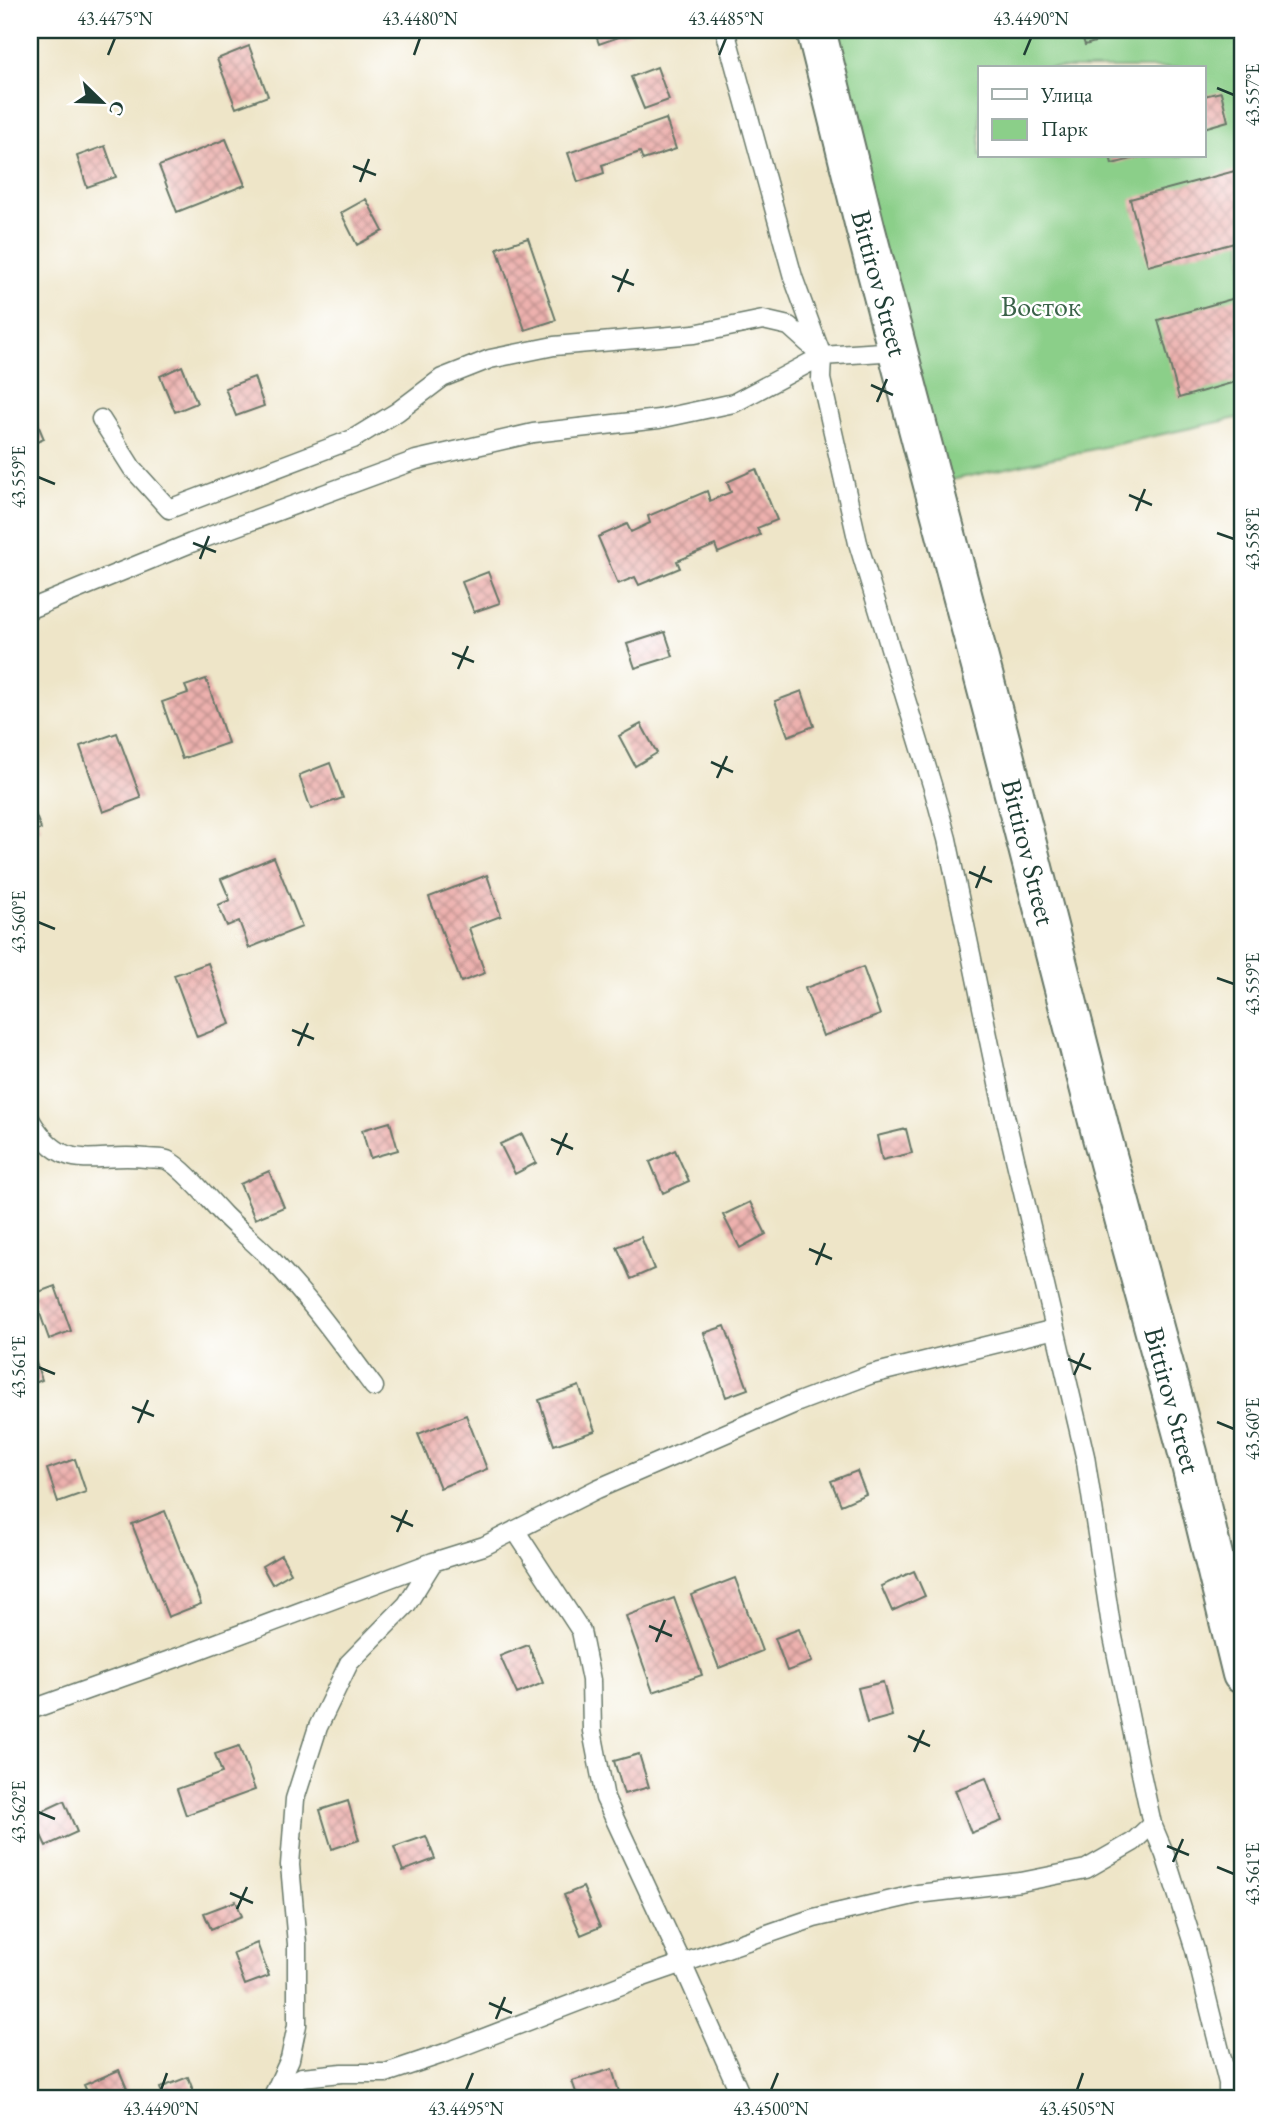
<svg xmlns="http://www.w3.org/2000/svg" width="1272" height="2128" font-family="'EB Garamond',serif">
<defs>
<pattern id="building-cross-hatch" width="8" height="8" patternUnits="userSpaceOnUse" patternTransform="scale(1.75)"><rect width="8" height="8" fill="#edb1ae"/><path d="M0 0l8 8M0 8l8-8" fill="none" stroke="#bf918e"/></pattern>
</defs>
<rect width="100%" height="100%" fill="#fff"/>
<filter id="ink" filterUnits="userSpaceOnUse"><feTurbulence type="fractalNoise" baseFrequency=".0143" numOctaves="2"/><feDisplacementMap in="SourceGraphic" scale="14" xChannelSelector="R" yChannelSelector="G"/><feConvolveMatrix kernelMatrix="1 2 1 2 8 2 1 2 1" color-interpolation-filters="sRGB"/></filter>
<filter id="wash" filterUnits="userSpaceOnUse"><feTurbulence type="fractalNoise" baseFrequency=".00686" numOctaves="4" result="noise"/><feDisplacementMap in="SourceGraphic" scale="28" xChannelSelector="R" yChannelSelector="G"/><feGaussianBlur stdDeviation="1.57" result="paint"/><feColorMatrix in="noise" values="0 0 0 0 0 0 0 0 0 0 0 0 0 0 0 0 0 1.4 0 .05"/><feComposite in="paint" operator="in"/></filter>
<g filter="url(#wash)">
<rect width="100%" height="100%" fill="#eee5c8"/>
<path fill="#8bcf89" stroke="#55865e" stroke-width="2" fill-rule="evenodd" d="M816,30H1242V417L933,484ZM980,68H1204V156H980Z"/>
<g id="blocks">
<path fill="url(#building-cross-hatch)" d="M594,30H632L633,32L599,44Z
M1080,30H1135L1085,45Z
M249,46L268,96L236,108L217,59Z
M657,67L669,100L644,109L631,77Z
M1221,92L1228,121L1204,128V96Z
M666,119L676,149L643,160L640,152L602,165L604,173L578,182L568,153Z
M226,139L245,185L177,212L159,166Z
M105,146L116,177L87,187L77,156Z
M1110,156H1140V157L1112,164Z
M1242,169V241L1148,266L1130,199Z
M366,199L383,231L357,245L341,213Z
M528,238L556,320L525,330L497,248Z
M1242,296V380L1179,398L1158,320Z
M182,366L197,403L175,412L160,376Z
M254,377L264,406L236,416L225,388Z
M30,406L44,439L30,445Z
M756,469L777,520L757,528L760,535L718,553L715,545L677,561L680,568L639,585L635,577L618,584L598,537L627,524L631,532L650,523L648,516L707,491L710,501L731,492L727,482Z
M488,572L500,603L474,612L462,582Z
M665,632L673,656L635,668L627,644Z
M206,679L228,743L182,759L162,702L188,693L185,686Z
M802,691L814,726L788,736L775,701Z
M641,724L657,753L635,766L619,736Z
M117,733L141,798L103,812L80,746Z
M330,763L343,798L311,809L299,775Z
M30,800L41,829L30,833Z
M274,857L302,927L249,948L239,921L227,926L218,905L230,900L221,879Z
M487,875L501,916L469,928L485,973L461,982L429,897Z
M208,963L230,1024L197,1037L174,975Z
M863,967L880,1015L823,1036L805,988Z
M390,1122L398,1150L370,1158L362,1130Z
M906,1129L912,1153L882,1160L877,1136Z
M522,1134L536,1163L515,1174L500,1144Z
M675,1150L689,1181L663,1193L650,1162Z
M269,1171L284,1207L255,1219L240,1184Z
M750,1202L766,1234L740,1248L723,1215Z
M641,1237L654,1269L631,1279L617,1247Z
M55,1286L71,1331L49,1339L33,1294Z
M725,1326L748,1389L726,1397L704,1333Z
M30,1347L42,1380L30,1385Z
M579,1386L595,1431L554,1445L539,1400Z
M466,1415L487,1469L440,1488L418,1434Z
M75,1459L86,1492L58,1502L47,1469Z
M857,1471L866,1494L841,1505L831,1481Z
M165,1511L201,1604L168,1617L132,1524Z
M281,1555L291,1573L272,1584L262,1566Z
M914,1571L925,1596L892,1611L881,1586Z
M735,1578L762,1651L719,1668L691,1595Z
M674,1598L702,1675L653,1692L626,1616Z
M799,1629L812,1662L787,1671L775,1638Z
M528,1645L543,1683L517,1694L500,1656Z
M883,1682L892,1716L867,1723L858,1688Z
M239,1746L255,1790L186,1815L177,1789L222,1773L215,1754Z
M639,1754L649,1787L624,1794L614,1761Z
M986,1778L1002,1821L971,1833L955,1790Z
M64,1801L77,1832L46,1846L32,1816Z
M348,1801L359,1840L332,1849L320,1810Z
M426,1836L435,1859L403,1871L394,1847Z
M583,1887L600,1927L581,1935L564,1895Z
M236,1901L242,1916L211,1929L204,1913Z
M257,1943L269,1976L245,1985L233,1953Z
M612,2069L621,2098H578L572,2081Z
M119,2070L131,2098H90L84,2085Z
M188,2077L196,2098H164L160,2088Z"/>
</g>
</g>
<g filter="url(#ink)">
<use href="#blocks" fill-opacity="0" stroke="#677868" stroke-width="2"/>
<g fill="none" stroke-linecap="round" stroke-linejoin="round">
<g stroke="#677868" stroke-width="21">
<path id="lane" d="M725,30L793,277L822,356L821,379L858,543L933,788L947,839L1002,1103L1085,1456L1112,1632L1142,1778L1152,1824L1165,1855L1195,1950L1228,2083V2098
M101,419L132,468L169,509L353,439L397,412L442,378L490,359L554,346L694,334L763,320L789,326L820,354
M30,609L191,543L416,460L533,433L659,419L734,403L822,356L897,351
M30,1119C64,1177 92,1152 146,1158C152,1159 161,1158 167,1160C184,1168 210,1201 224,1215C239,1230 256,1244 271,1259C309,1298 341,1343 374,1387
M515,1530L581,1631L591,1680L592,1731L605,1798L682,1963L742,2098
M30,1710L190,1653L433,1562
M275,2091L302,2077L342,2073H386L445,2053L637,1979L814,1918L918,1894L1021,1882L1086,1869L1133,1842L1152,1824
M272,2098L290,2059L297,2025V1944L290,1865L295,1799L318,1727L349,1663L407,1604L433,1562L484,1546L597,1489L798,1402L872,1374L1055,1329"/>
</g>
<g stroke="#677868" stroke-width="42">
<path id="secondary" d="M816,30L865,227L998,731L1102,1137L1188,1453L1242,1674"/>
</g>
<use href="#lane" stroke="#fff" stroke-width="18"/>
<use href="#secondary" stroke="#fff" stroke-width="38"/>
</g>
</g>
<path fill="none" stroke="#1f3d34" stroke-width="2.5" d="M108,55L115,38M414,55L420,38M719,55L726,38M1024,55L1031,38M1217,88L1234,95M353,166L376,175M360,182L369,159M612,276L634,285M618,292L628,269M871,385L893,395M877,402L887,379M38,477L55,484M1129,495L1152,505M1136,511L1145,489M1217,533L1234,539M193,543L216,552M200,559L209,536M452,653L474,662M458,669L468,646M711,762L733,772M717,778L727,756M969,872L992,882M976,888L985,866M38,922L55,929M1217,978L1234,984M292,1030L314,1039M298,1046L308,1023M551,1139L573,1149M557,1155L567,1133M809,1249L832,1259M816,1265L825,1243M1068,1359L1091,1369M38,1367L55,1374M1074,1375L1084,1353M132,1407L154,1416M1217,1422L1234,1429M138,1423L148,1400M391,1516L413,1526M397,1532L407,1510M649,1626L672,1636M656,1642L665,1620M908,1736L930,1746M914,1752L924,1730M38,1812L55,1819M1167,1846L1189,1855M1173,1862L1183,1839M1217,1867L1234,1874M230,1893L253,1903M237,1909L247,1887M489,2003L512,2013M496,2019L505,1997M161,2090L167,2073M466,2090L473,2073M771,2090L778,2073M1077,2090L1083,2073"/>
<g text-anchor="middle" stroke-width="5" stroke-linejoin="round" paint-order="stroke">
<g font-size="28" fill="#1f3d34" stroke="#fff">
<text transform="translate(880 283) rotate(75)" y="10">Bittirov Street</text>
<text transform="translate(1029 852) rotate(76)" y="10">Bittirov Street</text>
<text transform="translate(1173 1400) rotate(75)" y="10">Bittirov Street</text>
</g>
<g font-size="28" fill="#3a6249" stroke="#fff">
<text x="1041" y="316">Восток</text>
</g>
</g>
<rect width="1272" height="2128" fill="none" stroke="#fff" stroke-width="77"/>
<rect x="978" y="66" width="228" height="91" fill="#ffffff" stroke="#a5b1ae" stroke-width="2"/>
<rect x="992" y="89" width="35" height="10" fill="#ffffff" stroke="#a5b1ae" stroke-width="2"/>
<text x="1041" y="102" font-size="21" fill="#1f3d34">Улица</text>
<rect x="992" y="119" width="35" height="21" fill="#8bcf89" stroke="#a5b1ae" stroke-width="2"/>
<text x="1041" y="136" font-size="21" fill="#1f3d34">Парк</text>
<g transform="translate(102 102) rotate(113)" stroke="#ffffff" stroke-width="5" paint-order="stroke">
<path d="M0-5L12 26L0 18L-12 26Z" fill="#1f3d34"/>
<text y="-10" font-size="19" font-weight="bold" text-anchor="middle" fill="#1f3d34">С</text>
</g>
<rect x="38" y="38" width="1196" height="2052" fill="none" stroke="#1f3d34" stroke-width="2.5"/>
<g font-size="18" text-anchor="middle" fill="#1f3d34">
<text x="115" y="25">43.4475°N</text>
<text x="420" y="25">43.4480°N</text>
<text x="726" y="25">43.4485°N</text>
<text x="1031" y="25">43.4490°N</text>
<text transform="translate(1253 95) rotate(-90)" y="6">43.557°E</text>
<text transform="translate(19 477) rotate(-90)" y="6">43.559°E</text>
<text transform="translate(1253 539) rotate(-90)" y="6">43.558°E</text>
<text transform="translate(19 922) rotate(-90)" y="6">43.560°E</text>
<text transform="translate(1253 984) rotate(-90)" y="6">43.559°E</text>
<text transform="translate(19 1367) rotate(-90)" y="6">43.561°E</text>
<text transform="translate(1253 1429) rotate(-90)" y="6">43.560°E</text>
<text transform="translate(19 1812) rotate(-90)" y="6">43.562°E</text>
<text transform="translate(1253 1874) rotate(-90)" y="6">43.561°E</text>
<text x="161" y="2115">43.4490°N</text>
<text x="466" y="2115">43.4495°N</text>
<text x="771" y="2115">43.4500°N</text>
<text x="1077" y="2115">43.4505°N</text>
</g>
</svg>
